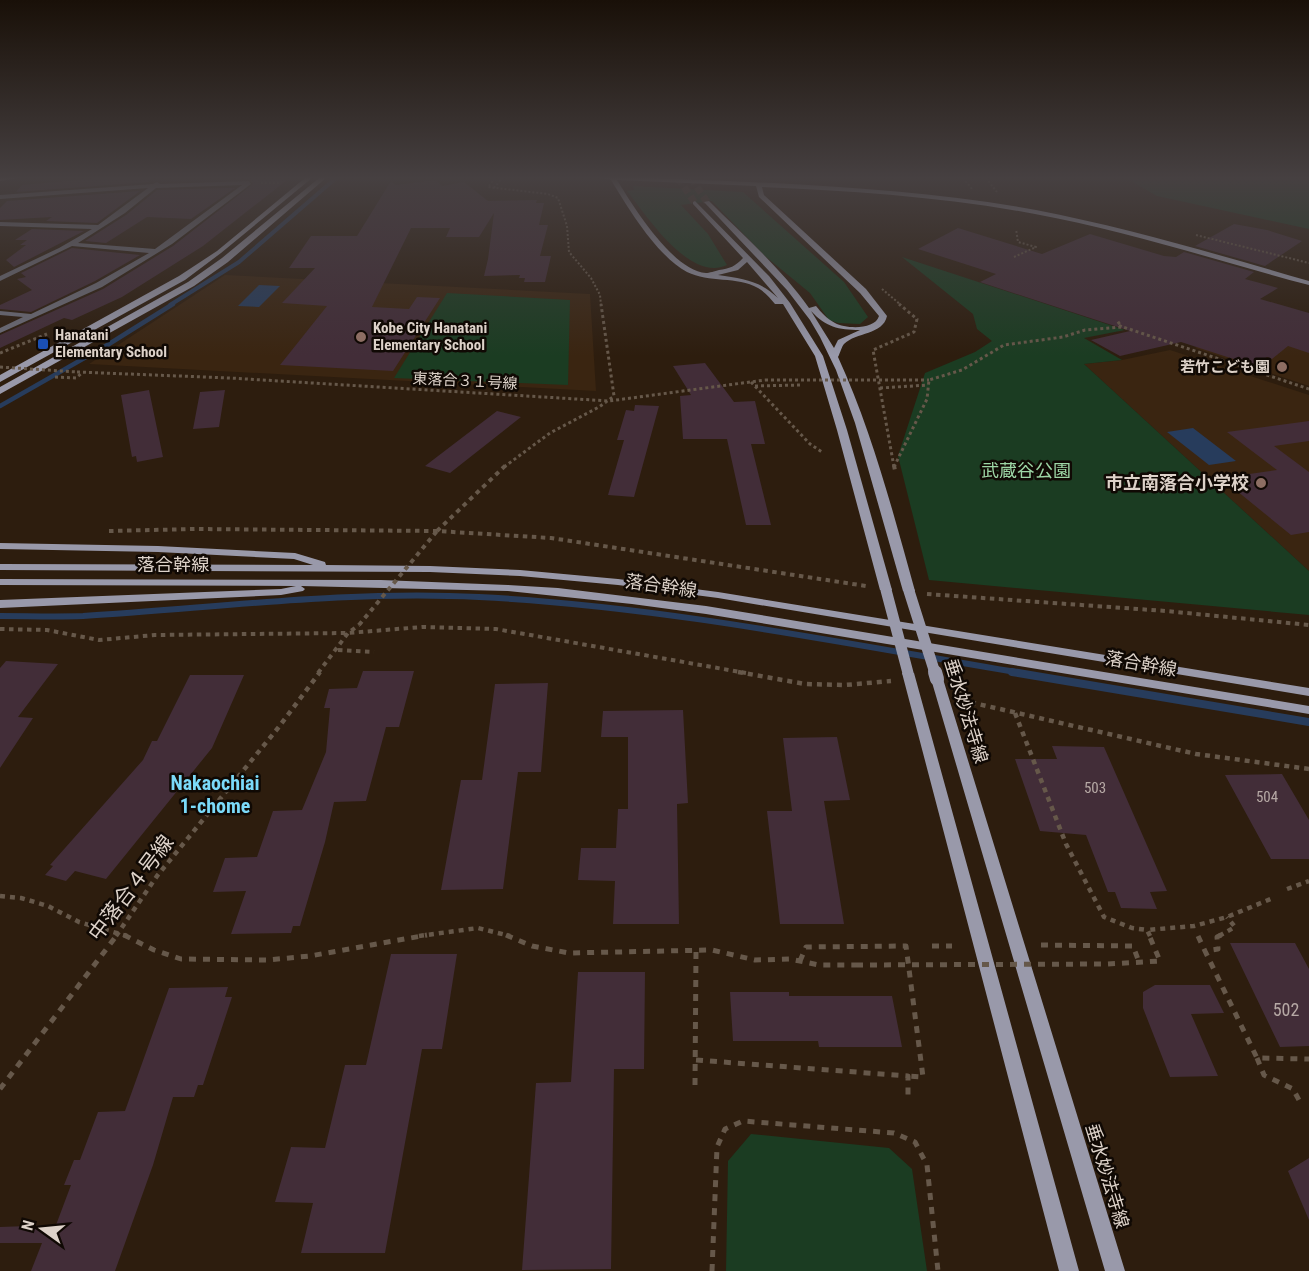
<svg xmlns="http://www.w3.org/2000/svg" width="1309" height="1271" font-family="'Roboto Condensed','Noto Sans JP',sans-serif">
<rect width="100%" height="100%" fill="#2d1d0e"/>
<path fill="#3a2511" d="M225,275L590,294L596,391L89,364Z
M1232,325L1309,349V386L1195,348Z
M1170,350L1309,395V571L1084,364L1122,360Z"/>
<path fill="#1b3c22" d="M1126,178H1301L1309,181V229L1157,196Z
M633,186L743,192L844,282L868,317L860,324L838,323L829,320L810,293L765,256L712,201L681,205L708,234L727,265C690,283 646,215 627,191L634,190Z
M902,257L1125,330L1084,338L1122,360L1084,364L1309,571V615L929,580L898,456L925,373L975,352L992,341L977,329L973,314Z
M447,293L570,300L568,385L394,378Z
M751,1134L889,1148L912,1169L927,1271H726L728,1161Z"/>
<path fill="#273c5c" d="M259,285L280,286L259,307L238,306Z
M1193,428L1236,461L1209,465L1167,432Z"/>
<g fill="none" stroke-linecap="round" stroke-linejoin="round">
<path stroke="#273c5c" stroke-width="4" d="M170,305L239,262L336,178"/>
<path stroke="#273c5c" stroke-width="4.5" d="M0,406L109,344L173,304"/>
<path stroke="#273c5c" stroke-width="6" d="M0,616C27,616 55,617 83,616C215,608 347,590 479,597C661,606 842,643 1021,673"/>
<path stroke="#273c5c" stroke-width="8" d="M1012,672L1309,722"/>
</g>
<path fill="#422d38" d="M101,178H152L149,182L16,192L22,185Z
M234,178L287,180L203,246L122,297L72,320L64,318L0,348V335L103,289L173,246L253,184L249,179Z
M436,180L442,186L464,182L488,201L537,200L536,203H544L539,225H548L540,256H551L545,282H524L525,278H519L520,275L484,276L488,259L494,213L479,237H446L450,228H411L372,307L409,309L417,297L440,298L393,371L280,365L327,306L282,303L315,268H289L311,236H357L391,181L396,185Z
M226,188H235L191,219L147,217L106,243L85,241L126,215L157,190Z
M140,191L97,223L46,221L52,217L0,220V208L7,201Z
M1234,224L1267,230L1302,241L1265,266L1195,246Z
M958,228L1042,254L1090,234L1164,256L1176,257L1184,252L1254,272L1245,279L1278,288L1260,299L1309,313V353L1288,346L1272,359L1267,357L1255,366L1181,342L1120,356L1091,340L1130,331L980,282L996,274L918,249Z
M32,229L84,231L14,267L6,260L26,245H20L27,240H15Z
M72,248L140,255L95,281L31,312L0,309V305L32,290L17,279L26,277L21,273Z
M705,363L734,402L755,401L765,444H751L771,525H746L727,439H683L680,396L691,395L673,366Z
M149,390L163,457L137,462L136,456L132,457L121,395Z
M225,390L219,427L193,429L200,392Z
M635,405L659,406L634,497L608,495L624,440H617L626,410L634,411Z
M497,411L521,417L450,473L425,466Z
M1309,421V441L1274,446L1309,472V532L1291,535L1221,478L1277,470L1227,432Z
M6,661L58,664L18,717L33,718L0,768V668Z
M363,671H414L399,727H386L366,801L334,802L325,842L300,926H293L291,933L231,934L246,891L213,892L225,858L257,857L273,811L302,810L326,752L330,708H324L329,689L357,688Z
M190,675H244L212,748L106,879L75,871L66,881L45,875L53,866L50,865L143,760L152,741H157Z
M548,683L541,772H518L503,889L441,890L461,780H482L495,684Z
M683,710L688,803L677,804L679,924H613L615,881L578,880L581,848H616L618,809H628V737H601L603,711Z
M837,737L850,800L824,801L844,924H780L767,811H792L783,738Z
M1052,746L1104,747L1167,891L1150,892L1157,909L1121,908L1115,892H1108L1086,835L1040,831L1015,759H1057Z
M1282,774L1309,820V859H1271L1225,775Z
M1230,943H1295L1309,969V1046L1280,1047Z
M391,954H457L442,1049H422L385,1253H301L313,1203L275,1202L291,1147L325,1148L345,1065H366Z
M578,972H645L644,1069H614L611,1269L522,1270L536,1083L571,1082Z
M1155,985H1210L1224,1013L1191,1014L1218,1076L1170,1077L1143,1008V992Z
M228,987L225,997H232L203,1085H198L194,1097H173L153,1165L115,1271H31L42,1243H0V1227L56,1225L71,1185H64L74,1160H80L98,1112L125,1111L169,988Z
M730,992H789V996H892L902,1047H819L818,1041H733Z
M1309,1158V1220L1288,1171Z"/>
<g fill="none" stroke-linecap="round" stroke-linejoin="round">
<path stroke="#47382a" stroke-width="7" stroke-dasharray="7 4" stroke-linecap="butt" d="M678,178L695,203
M691,178L707,202"/>
<path stroke="#66584a" stroke-width="2" stroke-dasharray="2 2" stroke-linecap="butt" d="M495,178L488,187L548,194L558,198L567,226L569,252L591,278L600,295L601,305
M963,178L972,189
M986,178L997,192
M261,183H281
M494,188L502,178
M1196,235L1309,263
M1014,257L1036,247L1018,242L1016,229
M882,289L901,305"/>
<path stroke="#66584a" stroke-width="3" stroke-dasharray="3 3" stroke-linecap="butt" d="M1120,322L1117,324L1122,327
M0,353L47,334
M77,372L230,378L609,401L765,380
M55,377L76,378L82,373
M751,382L810,444L822,452
M755,386L801,385
M880,388L928,385
M504,467L550,433L599,407L614,396L601,304
M894,467L873,350L914,332L917,319L899,304
M894,467L927,399L929,380L962,370L1004,345L1063,337L1085,330L1123,327L1309,389"/>
<path stroke="#66584a" stroke-width="4" stroke-dasharray="4.5 4.5" stroke-linecap="butt" d="M894,465L895,471
M109,531L195,529L437,531L551,538L866,586
M437,531L506,465
M927,594L1166,611L1309,625
M0,629L47,630L99,640L155,635L348,633L422,627L496,629L746,673
M338,650L374,652
M318,673L348,633L359,625"/>
<path stroke="#66584a" stroke-width="4.5" stroke-dasharray="5 5" stroke-linecap="butt" d="M738,672L805,684L845,685L891,681
M960,688L965,701L1196,754L1309,769
M1015,713L1066,844L1104,917L1132,928L1147,930
M1287,889L1309,881
M0,896L21,898L48,906L79,922L127,936
M116,936L157,876L278,728L320,672
M419,936L478,928L510,936
M1150,936L1147,930L1194,926L1227,917L1273,898
M1219,936L1235,927L1227,917"/>
<path stroke="#66584a" stroke-width="5" stroke-dasharray="7 7" stroke-linecap="butt" d="M124,935L154,950L181,959L267,960L310,956L427,935
M506,935L532,946L569,953L712,950L755,960L790,959L819,965H856
M1221,935L1217,937L1218,949L1205,951L1257,1058L1309,1059
M1198,936L1205,951
M1041,945L1133,946L1139,962
M932,946H952
M800,961L806,947L906,946L923,1077L908,1076
M1108,964L1160,961L1149,935
M1257,1058L1264,1075L1293,1089L1300,1102
M696,1060L908,1076V1095
M695,1085L696,951
M0,1089L117,935
M712,1271L717,1147L725,1129L743,1121L894,1133L915,1142L927,1165L938,1271"/>
<path fill="#6d6d78" fill-rule="evenodd" d="M249,181L251,184L172,244L102,287L0,333V328L23,317L0,315V311L31,314L96,283L149,253L72,246L0,281V276L59,248L92,229L0,226V222L98,225L148,188L0,199V195L153,184L157,182L160,184ZM242,185L155,249L78,243L125,213L156,188Z"/>
<path fill="#99a" fill-rule="evenodd" d="M0,178H19L0,181Z
M305,178H312L221,253L185,280L0,382V375L179,276L217,251Z
M319,178H326L228,262L194,286L0,394V387L188,282L222,258Z
M602,178C659,177 717,181 774,183C862,188 950,194 1036,210C1129,228 1219,255 1309,281V285C1218,261 1128,231 1035,214C945,197 853,191 762,187L764,195L866,289L887,316C883,335 856,332 844,344C842,346 840,353 838,357C872,431 893,512 915,591L909,594L903,591L855,423L836,370L820,337L810,320L787,290L704,202L709,201C743,235 781,268 809,308L816,306C821,312 827,319 835,323C846,329 875,330 879,316L860,293L759,197L756,186L617,180C633,206 673,271 706,273C709,273 715,271 719,270C729,269 736,266 743,258L693,204V202L695,201L769,276L790,303L823,356L847,430L892,590L886,593L880,590L837,430L815,356L783,304H775C770,298 765,292 758,288C737,276 709,283 687,272C657,256 628,208 611,180ZM747,262L778,298C759,280 743,279 718,275L738,270ZM811,311C826,327 838,330 860,330L838,340L834,348Z
M0,543L158,546L295,553L325,562L326,565L430,566L520,570L618,579L718,592L1309,688V696L718,598L618,585L520,576L430,572L0,570V564L313,565L294,559L158,552L0,549Z
M0,579L381,580L508,585L558,588L706,606L1309,706V714L706,614L632,604L508,591L301,586L305,589L303,591L281,595L0,608V600L281,589L296,586L0,585Z
M908,669L914,673L1079,1271H1059L902,673Z
M937,675L943,679L1125,1271H1105L931,679Z"/>
<path stroke="#66584a" stroke-width="3" stroke-dasharray="3 3" stroke-linecap="butt" d="M0,367L77,372
M765,380H929"/>
<path stroke="#66584a" stroke-width="4" stroke-dasharray="4.5 4.5" stroke-linecap="butt" d="M359,625L437,531"/>
<path stroke="#66584a" stroke-width="5" stroke-dasharray="7 7" stroke-linecap="butt" d="M856,965L1108,964"/>
<path stroke="#99a" stroke-width="11" d="M886,590L908,673
M909,591L935,673"/>
<path stroke="#99a" stroke-width="14" d="M935,672L937,679"/>
</g>
<linearGradient id="sky" x2="0" y2="1"><stop stop-color="#191008"/><stop offset="0.5" stop-color="#464041"/><stop offset="1" stop-color="#464041" stop-opacity="0"/></linearGradient>
<rect width="1309" height="356" fill="url(#sky)"/>
<g fill="#8d6e63" stroke="#100904" stroke-width="2">
<circle cx="361" cy="337" r="6"/>
<circle cx="1282" cy="367" r="6"/>
<circle cx="1261" cy="483" r="6"/>
</g>
<rect fill="#1a4fb4" stroke="#100904" stroke-width="2" x="37" y="338" width="12" height="12" rx="3"/>
<g text-anchor="middle" stroke-width="5" stroke-linejoin="round" paint-order="stroke">
<g font-size="15" font-weight="bold" fill="#ddd2c9" stroke="#100904" text-anchor="start">
<text x="373" y="333">Kobe City Hanatani<tspan x="373" dy="17">Elementary School</tspan></text>
<text x="55" y="340">Hanatani<tspan x="55" dy="17">Elementary School</tspan></text>
<text x="1270" y="372" text-anchor="end">若竹こども園</text>
</g>
<g font-size="15" fill="#ddd2c9" stroke="#100904">
<text transform="translate(465 381) rotate(3)" y="5">東落合３１号線</text>
</g>
<g font-size="15" fill="#b6a9a5">
<text x="1095" y="793">503</text>
<text x="1267" y="802">504</text>
</g>
<g font-size="18" fill="#9dd7a6" stroke="#100904">
<text x="1026" y="477">武蔵谷公園</text>
</g>
<g font-size="18" font-weight="bold" fill="#ddd2c9" stroke="#100904" text-anchor="end">
<text x="1249" y="489">市立南落合小学校</text>
</g>
<g font-size="18" fill="#ddd2c9" stroke="#100904">
<text x="173" y="571">落合幹線</text>
<text transform="translate(661 586) rotate(8)" y="6">落合幹線</text>
<text transform="translate(1141 664) rotate(10)" y="6">落合幹線</text>
<text transform="translate(966 711) rotate(73)" y="6">垂水妙法寺線</text>
<text transform="translate(1107 1176) rotate(73)" y="6">垂水妙法寺線</text>
</g>
<g font-size="18" fill="#b6a9a5">
<text x="1286" y="1016">502</text>
</g>
<g font-size="20" font-weight="bold" fill="#7bdaf9" stroke="#100904">
<text x="215" y="790">Nakaochiai<tspan x="215" dy="23">1-chome</tspan></text>
</g>
<g font-size="21" fill="#ddd2c9" stroke="#100904">
<text transform="translate(131 888) rotate(-53)" y="7">中落合４号線</text>
</g>
</g>
<g transform="translate(42 1229) rotate(285)" stroke="#100904" stroke-width="4.5" paint-order="stroke">
<path d="M0-4.5L10 22L0 15L-10 22Z" fill="#ddd2c9"/>
<text y="-9" font-size="16" font-weight="bold" text-anchor="middle" fill="#ddd2c9">N</text>
</g>
</svg>
